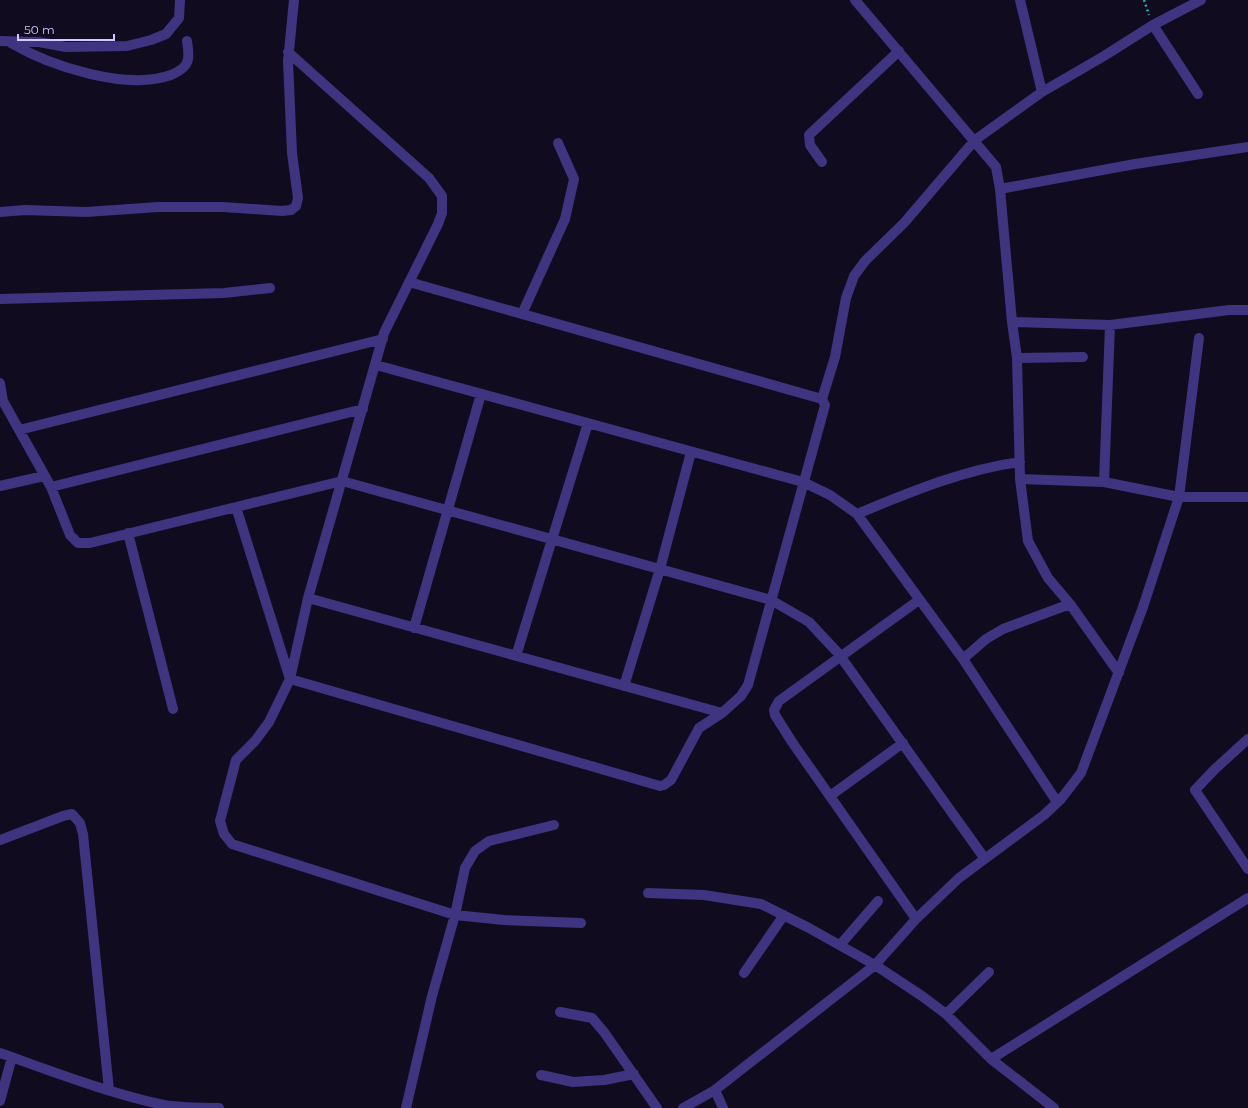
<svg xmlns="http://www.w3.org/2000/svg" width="1248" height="1108" font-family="Montserrat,sans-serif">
<rect width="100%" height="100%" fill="#100b1e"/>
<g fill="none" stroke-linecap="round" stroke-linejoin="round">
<path stroke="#29adb2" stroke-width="2.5" stroke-dasharray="2 3" stroke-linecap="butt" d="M1144,0L1149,15"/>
<path stroke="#3e347f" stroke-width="10" d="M855,0L996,167L1000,189L1012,322L1017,358L1020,479L1028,541L1048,578L1070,604L1119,673
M1020,0L1042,92
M1153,25L1198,94
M0,41L39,42L66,47L127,46L151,40L166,34L179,18L180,0
M11,43C50,66 126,91 171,75C178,72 187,67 188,59C189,53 188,47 187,41
M288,52L429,178L442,196V213L438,224L384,333L308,598L290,679L269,722L255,741L236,760L220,821L224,834L232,844L455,915L504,920L581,923
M822,162L810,145L809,135L899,51
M1000,189L1135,164L1248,147
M0,212L25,210L86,212L158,207H223L282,211L291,210L296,206L298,198L292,153L288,61L294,0
M0,299L224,293L270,288
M522,314L565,219L574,179L558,143
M1012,322L1110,325L1229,310H1248
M1017,358L1083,357
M376,365L803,482L830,495L857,514L963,659L1057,802
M0,383L3,401L51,487L70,535L78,543H90L342,481L771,600L809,622L838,653L985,859
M822,399L835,357L846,298L854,276L865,261L904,223L975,140L1042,92L1104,56L1153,25L1201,0
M19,430L383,339
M1020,479L1104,482L1179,497H1248
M1104,482L1110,325
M0,486L44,476
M51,487L363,409
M236,507L290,679L660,786L664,785L671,780L699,728L722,713L741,696L748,685L824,409L825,405L822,399L409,282
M857,514C908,493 965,469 1020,462
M128,533L173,709
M308,598L722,713
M414,628L481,394
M516,656L588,423
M963,659L986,639L1003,629L1070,604
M624,686L660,569L691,452
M1248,739L1215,769L1195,790L1248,869
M830,796L903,743
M0,840L63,816L72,814L80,823L83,834L109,1090
M648,893L704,895L761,904L809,928L875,965L922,996L946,1014L991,1059L1054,1108
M916,919L792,742L775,715L774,710L779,701L919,600
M840,945L878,901
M744,973L784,915
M560,1012L592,1018L604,1032L657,1108
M946,1014L989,972
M0,1053C54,1072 108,1093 164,1105C182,1108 201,1108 219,1108
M991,1059L1248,898
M541,1075L573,1082L604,1080L634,1074
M715,1090L723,1108
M0,1101L12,1057
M406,1108L432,996L455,915L465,868L475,851L489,841L554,825
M683,1108L715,1090L875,965L916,919L959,878L1044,815L1061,799L1081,773L1143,607L1179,497L1199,338"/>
</g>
<path d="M18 34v6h96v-6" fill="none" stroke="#d4c8ff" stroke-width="2"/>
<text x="24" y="34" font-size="12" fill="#d4c8ff" stroke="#100b1e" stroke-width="3" paint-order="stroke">50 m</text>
</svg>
